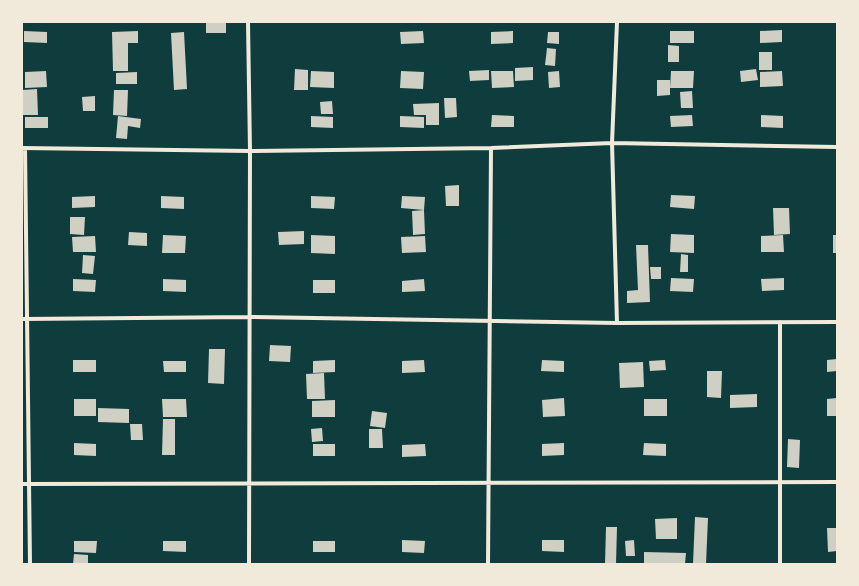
<svg xmlns="http://www.w3.org/2000/svg" width="859" height="586" font-family="Signika,sans-serif">
<rect width="100%" height="100%" fill="#0f3d3e"/>
<path fill="#cfcfc3" d="M206,22H226V33H206Z
M782,30V42L760,43V31Z
M24,31L47,32V43L24,42Z
M138,31V43H128V71H113L112,32Z
M423,31L424,43L401,44L400,32Z
M513,31V43L491,44V32Z
M670,31H694V43H670Z
M184,32L187,89L174,90L171,33Z
M548,32H559V44L547,43Z
M668,45L679,46V62H668Z
M547,48L556,49L555,66L545,65Z
M759,52H772V70H759Z
M533,67V80L515,81V68Z
M295,69L308,70V90H294Z
M756,69L758,80L741,82L740,71Z
M489,70V80L470,81L469,71Z
M46,71L47,87L25,88V72Z
M311,71L334,72V88L310,87Z
M401,71L424,72L423,89L400,88Z
M491,71H513L514,87L492,88Z
M559,71L560,87L549,88L548,72Z
M671,71H694L693,88H670Z
M782,71L783,86L760,87V72Z
M137,72V84H116V73Z
M657,80H670V95L657,96Z
M37,89L38,115H23L22,90Z
M114,90H128L127,116L113,115Z
M692,91L693,108H681L680,92Z
M95,96V111H83L82,97Z
M444,98H456L457,117L445,118Z
M332,101L333,114H321L320,102Z
M439,103V125H426V115H414L413,104Z
M492,115L514,116V127H491Z
M692,115L693,126L671,127L670,116Z
M761,115L783,116V128L761,127Z
M118,116L141,119L140,128L128,126L127,139L116,138Z
M311,116L333,117V128L311,127Z
M400,116L424,117V128L400,127Z
M25,117H48V128H25Z
M459,185V206H446L445,186Z
M671,195L695,196L694,209L670,207Z
M95,196V207L72,208V197Z
M161,196L184,197V209L161,208Z
M311,196L335,197L334,209L311,208Z
M402,196L425,197L424,210L401,208Z
M773,208H789L790,234L774,235Z
M424,210L425,234L413,235L412,211Z
M70,217H85L84,235L70,234Z
M304,231V244L279,245L278,232Z
M129,232L147,233V246L128,245Z
M671,234L694,235V253L670,252Z
M163,235L186,236L185,253H162Z
M311,235L335,236V254L311,253Z
M783,235L784,252H761V236Z
M833,235H837V253H833Z
M95,236L96,252H73L72,237Z
M425,236L426,252L402,253L401,237Z
M636,245H648L650,302L627,303V291L638,290Z
M681,254L688,255V272H680Z
M83,255L95,256L93,274L82,273Z
M650,267H661V279H651Z
M671,278L694,279L693,292L670,291Z
M784,278V290L762,291L761,279Z
M73,279L96,280L95,292L73,291Z
M163,279L186,280V292L163,291Z
M424,279L425,291L402,292V281Z
M313,280H335V293H313Z
M270,345L291,346L290,362L269,361Z
M209,349H225L224,384L208,383Z
M837,359V371L827,372V360Z
M73,360H96V372H73Z
M335,360V372L313,373V361Z
M424,360L425,372L402,373V361Z
M542,360L564,361V372L541,371Z
M665,360L666,370L650,371L649,361Z
M163,361H186V372H164Z
M643,362L644,387L620,388L619,363Z
M707,371H722L721,398L707,397Z
M324,373L325,399H307L306,374Z
M757,394V407L730,408V395Z
M564,398L565,416L543,417L542,400Z
M837,398V416H827V399Z
M74,399H96V416H74Z
M162,399H186L187,417H163Z
M644,399H667V416H644Z
M335,400V417H312V401Z
M98,408L129,409V423L98,422Z
M372,411L387,413L385,428L370,426Z
M163,419H175V455H162Z
M130,424H142L143,440H131Z
M322,428L323,441L312,442L311,429Z
M369,429H382L383,448H369Z
M788,439L800,440L799,468L787,467Z
M74,443L96,444V456L74,455Z
M564,443V455L542,456V444Z
M644,443L666,444V456L643,455Z
M313,444H335V456H313Z
M425,444L426,456L402,457V445Z
M695,517L708,518L706,564H693Z
M677,518V539H656L655,519Z
M606,527H617L616,564H605Z
M827,528H837V551L828,552Z
M402,540L425,541L424,553L402,552Z
M542,540H564V552L542,551Z
M634,540L635,556H626L625,541Z
M74,541H97L96,553L74,552Z
M163,541H186V552L163,551Z
M313,541H335V552H313Z
M644,552L686,553L685,564H644Z
M74,554L88,555V564H73Z"/>
<g fill="none" stroke-linecap="round" stroke-linejoin="round">
<path stroke="#f1e9da" stroke-width="4" d="M248,22L250,151L249,564
M617,22L612,143L617,323
M22,148L250,151L491,148L612,143L837,147
M25,148L30,564
M22,319L250,317L617,323L837,322
M780,322V564
M22,484L837,482
M488,564L491,148"/>
</g>
<rect width="859" height="586" fill="none" stroke="#f1e9da" stroke-width="46"/>
</svg>
